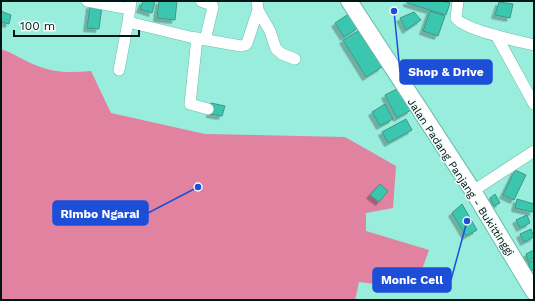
<svg xmlns="http://www.w3.org/2000/svg" width="535" height="301" font-family="'Work Sans',sans-serif">
<defs>
<filter id="shadow"><feDropShadow dx="-3.5" dy="3.5" stdDeviation="0" flood-color="#0004"/></filter>
</defs>
<rect width="100%" height="100%" fill="#99eddc"/>
<path fill="#e082a0" d="M1,49C13,53 23,60 35,65C53,73 72,73 91,71L111,113L205,134L345,137L396,166L393,208L366,213V231L429,250L415,289L359,282L355,300H1Z"/>
<path fill="#3bc6b0" stroke="#409586" filter="url(#shadow)" d="M143,1H155L152,13L140,9Z
M159,1H177L175,20L157,18Z
M407,1H442L450,3L446,15L407,3Z
M499,2L513,4L510,18L495,15Z
M90,5L102,6L99,29L87,28Z
M1,11L11,15L9,24L1,22Z
M430,11L445,16L438,36L423,31Z
M414,12L421,20L406,30L400,18Z
M350,13L359,27L344,37L335,23Z
M358,31L382,67L366,77L343,40Z
M399,88L411,110L397,118L385,95Z
M211,103L225,106L222,116L210,114Z
M385,104L393,119L380,126L372,112Z
M406,119L412,130L388,143L382,132Z
M515,170L526,175L514,200L503,195Z
M380,184L388,191L379,202L370,195Z
M495,194L500,203L494,206L490,198Z
M517,199L534,204L533,212L515,208Z
M462,204L477,230L466,236L452,213Z
M527,215L530,223L520,228L516,220Z
M531,229L534,237L524,242L520,234Z
M534,250V258L528,261L526,254Z
M534,260V270L531,271L528,263Z"/>
<g fill="none" stroke-linecap="round" stroke-linejoin="round">
<g stroke="#69bdad" stroke-width="12">
<path id="minor" d="M87,1L130,9
M131,1L128,22L190,37L241,46L245,45L247,43L258,10
M201,1L212,5L213,7L205,40
M257,1L258,10L270,31L276,49L282,54L295,59
M458,1L456,18C464,30 518,41 534,45
M496,35L534,104
M197,38L190,104L208,109
M119,70L128,22
M473,191L534,151"/>
</g>
<g stroke="#69bdad" stroke-width="18">
<path id="highway" d="M349,1L473,191L534,292"/>
</g>
<use href="#minor" stroke="#fff" stroke-width="11"/>
<use href="#highway" stroke="#fff" stroke-width="16"/>
</g>
<g text-anchor="middle" stroke-width="3" stroke-linejoin="round" paint-order="stroke">
<g font-size="11" fill="#001713" stroke="#f5fdfb">
<text transform="translate(461 177) rotate(57)" y="4">Jalan Padang Panjang - Bukittinggi</text>
</g>
</g>
<path fill="none" stroke="#1d4ed8" stroke-width="1.5" d="M394 11L400 72M198 187L148 213M467 221L451 280"/>
<g fill="#1d4ed8" stroke="#f5fdfb" stroke-width="1.5">
<circle cx="394" cy="11" r="4"/>
<circle cx="198" cy="187" r="4"/>
<circle cx="467" cy="221" r="4"/>
</g>
<g fill="#1d4ed8" stroke="#1d4ed8" stroke-width="1.5">
<rect x="400" y="60" width="92" height="24" rx="4"/>
<rect x="53" y="201" width="95" height="24" rx="4"/>
<rect x="373" y="268" width="78" height="24" rx="4"/>
</g>
<g font-size="12" text-anchor="middle" font-weight="bold" fill="#fff">
<text x="446" y="76">Shop &amp; Drive</text>
<text x="100" y="218">Rimbo Ngarai</text>
<text x="412" y="284">Monic Cell</text>
</g>
<rect width="535" height="301" fill="none" stroke="#001713" stroke-width="4"/>
<path d="M14 30v6h125v-6" fill="none" stroke="#001713" stroke-width="2"/>
<text x="20" y="30" font-size="12" fill="#001713" stroke="#f5fdfb" stroke-width="3" paint-order="stroke">100 m</text>
</svg>
